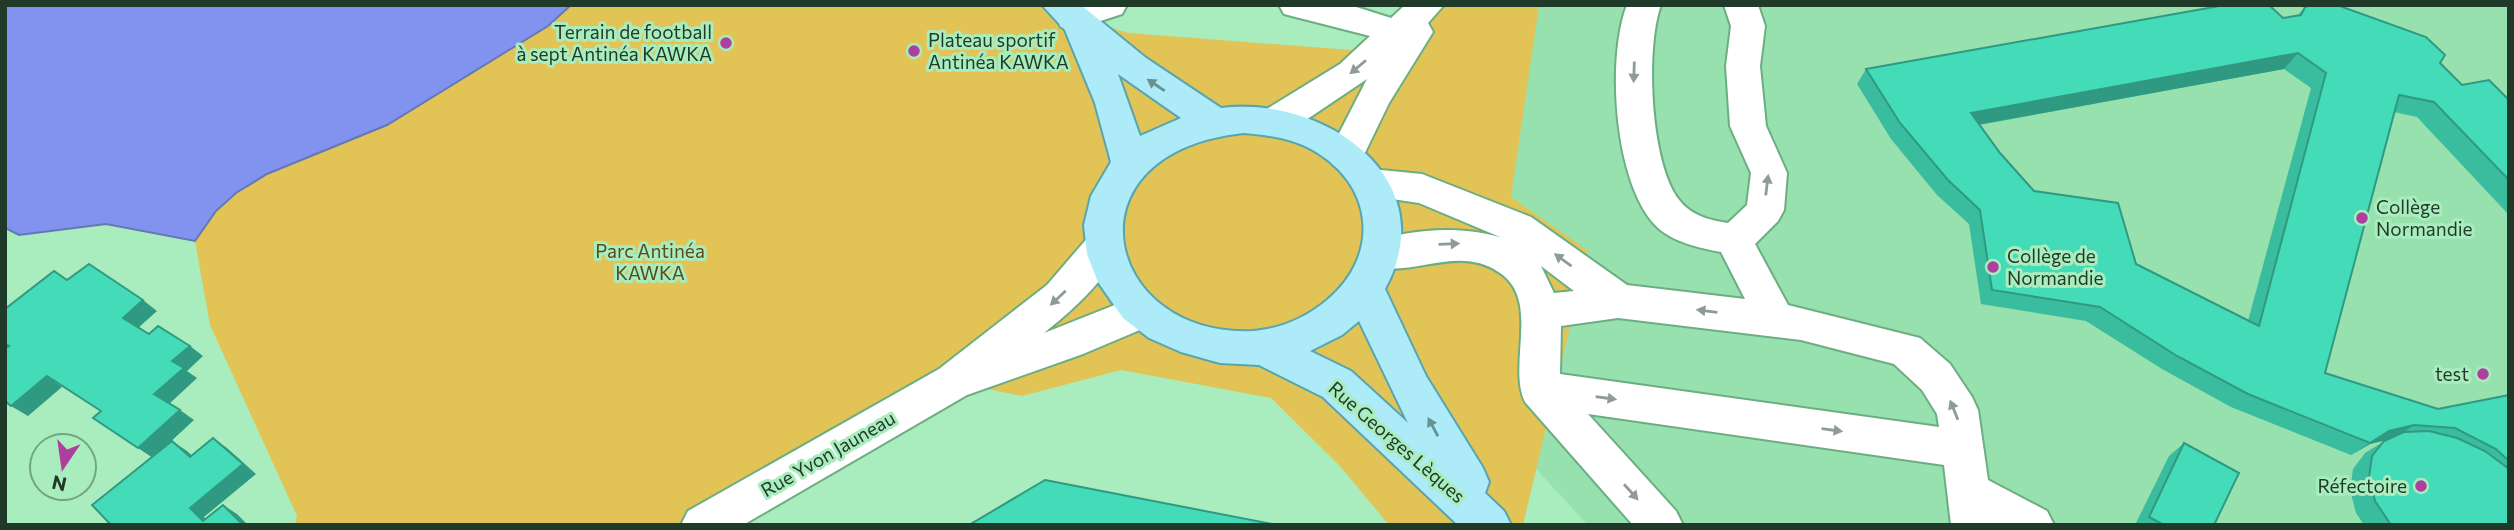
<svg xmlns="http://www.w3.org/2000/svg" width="2514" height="530" viewBox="0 0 2514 530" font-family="Commissioner,sans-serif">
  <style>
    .built { fill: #97e1ae }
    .green { fill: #e2c456 }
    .water { fill: #8193ee; stroke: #6478b3; stroke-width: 2 }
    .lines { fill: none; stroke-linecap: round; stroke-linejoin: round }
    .minor-casing { stroke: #6dad82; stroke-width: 4 }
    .major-casing { stroke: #58a5ad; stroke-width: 4 }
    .minor { fill: #fff; fill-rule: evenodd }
    .major { fill: #adebf9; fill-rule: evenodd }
    .wall { fill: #3abc9e; fill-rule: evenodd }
    .shaded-wall { fill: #309981 }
    .building { fill: #44dbb8; stroke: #309981; stroke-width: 2; fill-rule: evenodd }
    .oneway { fill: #8f9c94 }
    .oneway2 { fill: #669290 }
    .poi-dot { fill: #ad3f9d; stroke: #a9ecbd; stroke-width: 2.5 }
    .labels { text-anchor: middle; stroke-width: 6; stroke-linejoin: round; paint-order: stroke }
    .poi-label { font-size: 19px; fill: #1f3a28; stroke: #a9ecbd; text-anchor: end }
    .park-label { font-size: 19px; fill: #584b1d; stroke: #a9ecbd }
    .street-label { font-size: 19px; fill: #1f3a28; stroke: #a9ecbd }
  </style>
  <rect width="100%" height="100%" fill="#a9ecbd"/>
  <path class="built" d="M1538 5H2509V525H1588L1498 428 1464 273Z"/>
  <path class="green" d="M482 5H1085L1073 18 1129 33 1402 54 1436 5H1539L1511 197 1588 251 1523 525H1389L1340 466 1271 398 1121 370 1022 396 953 382 703 525H295L297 516 210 325 195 241 106 224 19 235 5 228V121Z"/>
  <path class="water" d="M5 5H571L548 26 387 125 267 174 236 193 216 211 195 241 106 224 19 235 5 228Z"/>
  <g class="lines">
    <g class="minor-casing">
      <path id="minor" d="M1073 5H1127L1122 14 1073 30 1061 27 1056 18 1061 9Z
        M1279 5H1350L1391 18 1405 5H1444L1428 23 1433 32 1389 103 1359 165 1346 169 1333 165 1328 155 1367 79 1288 132 1275 136 1262 132 1257 122 1262 112 1340 64 1370 36 1284 14Z
        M1627 5H1661C1645 47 1650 166 1680 201 1692 216 1710 220 1728 223L1747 205 1751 173 1730 126 1726 66 1731 26 1724 5H1758L1765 26 1760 66 1766 126 1787 173 1784 210 1778 221 1755 244 1788 305 1920 338 1950 364 1972 397 1978 410 1988 480 2047 511 2054 525H1951L1944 465 1588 414 1676 511 1683 525H1633L1525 402C1507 365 1541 301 1500 273 1457 243 1411 280 1368 265L1363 254 1368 243C1410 229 1458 225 1500 237L1419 203 1358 194 1353 184 1358 174 1371 169 1422 174 1531 217 1627 285 1745 299 1721 252C1699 248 1673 242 1657 227 1614 185 1606 58 1627 5ZM1541 266 1574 291 1554 293ZM1618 318 1801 340 1894 364 1922 390 1937 414 1939 427 1560 374 1561 326Z
        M1103 230 1116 235 1122 246C1105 281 1074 309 1044 333L1140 295 1154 300 1160 312 1154 324 1083 354 967 395 743 525H681L688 511 939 369 1047 285 1090 235Z"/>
    </g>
    <g class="major-casing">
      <path id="major" d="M1042 5H1081L1146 58 1221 108C1323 95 1446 178 1385 289L1426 376 1483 468 1489 482 1485 493 1504 511 1511 525H1458L1323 397 1259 365 1220 363 1181 352 1149 338 1123 318 1098 282 1087 254 1084 225 1091 196 1111 162 1095 103 1065 30ZM1118 74 1181 118 1140 136ZM1244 133C1267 135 1290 138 1311 149 1375 184 1381 256 1326 301 1305 318 1280 329 1253 331 1103 338 1061 152 1244 133ZM1359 321 1408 423 1351 371 1310 351 1342 335Z"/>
    </g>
    <use href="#minor" class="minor"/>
    <use href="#major" class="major"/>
  </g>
  <path class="wall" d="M2305 7 2440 63 2462 85 2509 100V215L2417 117 2394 112 2325 373 2438 409 2509 395V525H2364L2356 513 2350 490 2353 469 2365 453 2386 440 2370 444 2351 455 2231 407 2162 369 2086 321 1981 304 1969 224 1937 195 1891 139 1857 84 1866 69 2283 18 2297 16ZM2284 69 2311 88 2248 321 2136 264 2034 191 2000 153 1979 125Z
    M2184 443 2214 525H2135L2169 456Z"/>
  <path class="shaded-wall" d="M2298 53 2284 69 1960 128 1971 113Z
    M143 300 157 311 137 329 123 318Z
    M190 346 203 356 187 371 197 378 169 404 154 394 172 361Z
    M47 376 62 387 28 416 11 406Z
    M180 410 194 420 153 458 138 448Z
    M2414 425 2395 438 2370 444 2351 455 2389 431Z
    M213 438 227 448 256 474 204 517 212 525 203 521 190 508Z
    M172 441 187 451 204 467 190 457Z
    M223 505 237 514 248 525H243Z"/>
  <path class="building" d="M2225 5H2269L2283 18 2301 15 2305 7 2311 5H2337L2426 37 2445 55 2440 63 2462 85 2489 80 2509 100V180L2434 102 2399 95 2325 373 2438 409 2509 395V461L2496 449 2455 428 2414 425 2389 431 2370 443 2248 394 2177 356 2100 307 1992 290 1980 210 1948 180 1900 123 1866 69ZM2298 53 2326 73 2259 326 2136 264 2118 203 2034 191 2000 153 1971 113Z
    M89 264 143 300 123 318 149 334 158 326 190 346 172 361 184 368 154 394 180 410 138 448 93 418 101 411 47 376 11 406 5 401V349L9 346 5 344V309L54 271 67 280Z
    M2429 431 2457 438 2485 451 2509 469V525H2391L2375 501 2369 477 2372 456 2384 441 2404 432Z
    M213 438 243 464 190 508 203 521 223 505 243 525H111L92 505 172 441 190 457Z
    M2184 443 2239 473 2214 525H2164L2149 517Z
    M1045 480 1277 525H969Z"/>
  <defs><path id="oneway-solid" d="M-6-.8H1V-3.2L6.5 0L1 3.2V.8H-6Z" transform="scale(1.75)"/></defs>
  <g class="oneway">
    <use href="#oneway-solid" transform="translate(1358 67) rotate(140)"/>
    <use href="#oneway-solid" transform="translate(1634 72) rotate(92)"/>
    <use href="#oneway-solid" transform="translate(1767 185) rotate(-83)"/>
    <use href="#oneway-solid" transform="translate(1449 244) rotate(-2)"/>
    <use href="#oneway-solid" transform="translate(1563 260) rotate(-144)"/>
    <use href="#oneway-solid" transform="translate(1058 298) rotate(137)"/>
    <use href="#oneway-solid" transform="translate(1707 311) rotate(-173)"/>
    <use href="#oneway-solid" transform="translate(1606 398) rotate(8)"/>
    <use href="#oneway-solid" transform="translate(1954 410) rotate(-112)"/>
    <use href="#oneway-solid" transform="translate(1832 430) rotate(8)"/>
    <use href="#oneway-solid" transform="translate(1631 492) rotate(48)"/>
  </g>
  <g class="oneway2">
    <use href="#oneway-solid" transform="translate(1156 85) rotate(-146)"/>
    <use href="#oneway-solid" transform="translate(1433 427) rotate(-118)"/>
  </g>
  <g class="poi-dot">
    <circle cx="726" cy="43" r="7"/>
    <circle cx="914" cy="51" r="7"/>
    <circle cx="2362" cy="218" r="7"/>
    <circle cx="1993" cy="267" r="7"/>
    <circle cx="2483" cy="374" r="7"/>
    <circle cx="2421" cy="486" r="7"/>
  </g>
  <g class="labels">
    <g class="poi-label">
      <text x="712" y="39">Terrain de football<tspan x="712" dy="22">à sept Antinéa KAWKA</tspan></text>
      <text x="928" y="47" text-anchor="start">Plateau sportif<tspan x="928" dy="22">Antinéa KAWKA</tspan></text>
      <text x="2376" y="214" text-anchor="start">Collège<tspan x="2376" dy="22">Normandie</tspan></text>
      <text x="2007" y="263" text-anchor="start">Collège de<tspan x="2007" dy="22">Normandie</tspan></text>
      <text x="2469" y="381">test</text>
      <text x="2407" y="493">Réfectoire</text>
    </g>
    <g class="park-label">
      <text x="650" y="258">Parc Antinéa<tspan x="650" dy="22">KAWKA</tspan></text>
    </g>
    <g class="street-label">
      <text transform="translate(1397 442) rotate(41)" y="7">Rue Georges Lèques</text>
      <text transform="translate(828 454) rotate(-30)" y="7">Rue Yvon Jauneau</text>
    </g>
  </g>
  <rect width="2514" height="530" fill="none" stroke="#1f3a28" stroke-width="14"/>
  <g transform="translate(63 467) rotate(193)"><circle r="33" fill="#a9ecbd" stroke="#72a581" stroke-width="2"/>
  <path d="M0-5L12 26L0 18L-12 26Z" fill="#ad3f9d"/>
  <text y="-10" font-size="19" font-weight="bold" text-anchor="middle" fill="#1f3a28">N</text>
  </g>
</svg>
